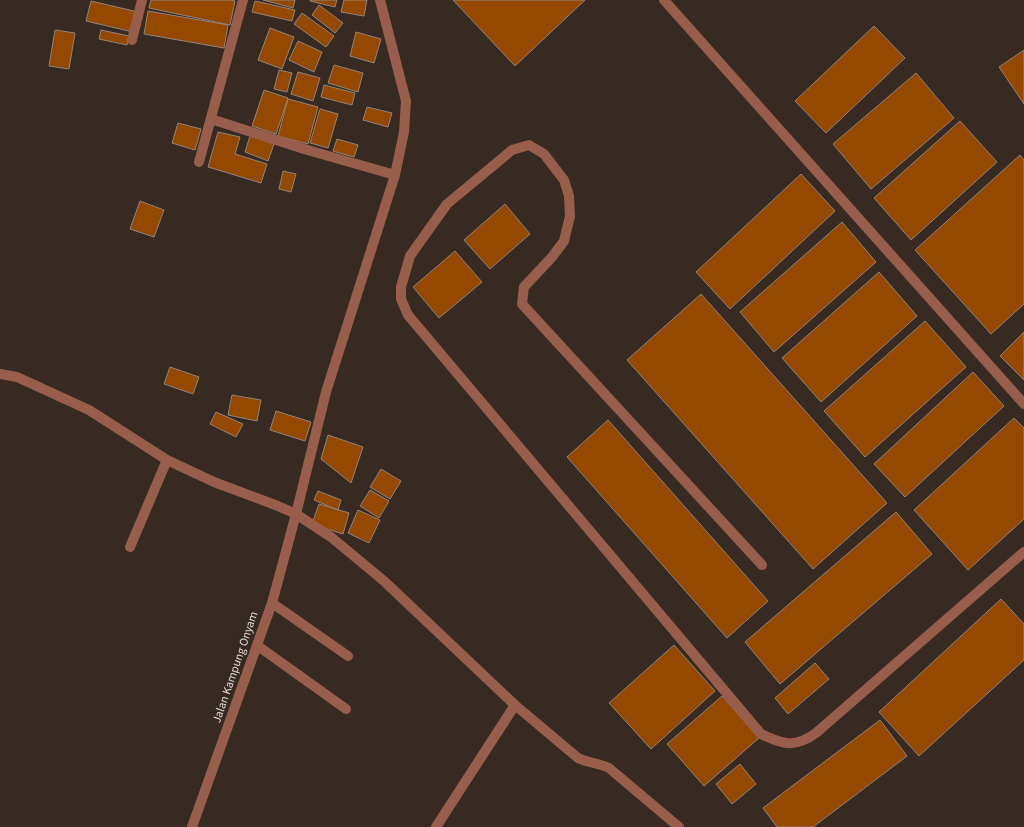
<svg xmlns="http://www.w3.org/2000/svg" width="1024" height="827" viewBox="0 0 1024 827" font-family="'Source Sans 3',sans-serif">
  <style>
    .building { fill: #944800; stroke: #93847a }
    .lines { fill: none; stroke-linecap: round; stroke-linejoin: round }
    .minor { stroke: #985e4b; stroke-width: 10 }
    .labels { text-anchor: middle; stroke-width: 4; stroke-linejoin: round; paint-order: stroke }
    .street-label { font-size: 12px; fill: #e3dad5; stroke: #362a22 }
  </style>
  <rect width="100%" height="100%" fill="#362a22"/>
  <path class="building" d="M151 0H231L235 1 230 25 149 8Z
    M263 0H295L293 8Z
    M310 0H337L335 7 310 1Z
    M344 0H367L364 16 341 12Z
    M453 0H585L515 66Z
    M91 1 138 12 133 32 86 21Z
    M255 1 295 10 292 21 252 12Z
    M319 5 343 23 335 33 312 15Z
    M148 11 228 25 224 48 144 34Z
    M302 13 334 36 326 47 294 24Z
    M874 26 905 58 826 133 795 101Z
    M270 28 294 37 282 69 258 60Z
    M55 30 75 33 69 69 49 66Z
    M101 30 129 36 127 45 99 39Z
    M356 32 381 39 374 63 350 56Z
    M298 41 322 52 314 72 289 60Z
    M1024 50V104L999 67Z
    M334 65 363 73 358 92 328 83Z
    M279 70 292 73 287 92 274 89Z
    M298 72 320 78 313 101 291 94Z
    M916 73 954 118 871 189 833 144Z
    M324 85 355 93 352 105 321 97Z
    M264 90 288 98 276 134 252 126Z
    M288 99 318 107 308 144 278 136Z
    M367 107 392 113 388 127 363 120Z
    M320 109 338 114 328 148 310 143Z
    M960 121 997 162 911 240 874 198Z
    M178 123 201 129 195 150 172 143Z
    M218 132 240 137 235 154 267 164 261 183 208 167Z
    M250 136 274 144 268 161 245 152Z
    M337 139 358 145 354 157 333 151Z
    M1020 155 1024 160V304L991 334 915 250Z
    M283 171 296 174 291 192 279 189Z
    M801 174 835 211 730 309 696 272Z
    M140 201 164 210 154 237 130 229Z
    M505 204 530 234 490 269 464 240Z
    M842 222 876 262 774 352 740 312Z
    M455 251 482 282 439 318 413 287Z
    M879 272 917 316 821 402 782 358Z
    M701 294 887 503 813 569 627 360Z
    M925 321 966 367 865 457 824 411Z
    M1024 332V380L1000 356Z
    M170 367 199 377 193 394 164 384Z
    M973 372 1004 406 905 497 874 464Z
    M232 395 261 400 257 421 228 415Z
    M276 411 311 422 305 441 270 430Z
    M216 412 243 424 236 437 210 424Z
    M1014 418 1024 428V519L968 570 914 510Z
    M608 420 768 601 727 638 567 457Z
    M328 435 363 447 351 483 321 459Z
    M381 469 401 481 390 499 370 487Z
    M370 490 389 501 379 518 360 506Z
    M318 491 341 500 338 510 314 500Z
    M319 504 349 513 343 534 312 524Z
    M358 510 380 520 369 543 348 533Z
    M896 512 932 554 780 684 745 642Z
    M1001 599 1024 624V660L919 756 879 712Z
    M674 645 715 691 651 749 609 703Z
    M815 663 829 679 788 714 775 698Z
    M722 696 759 738 704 786 667 744Z
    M880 720 907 756 813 827H777L763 808Z
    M740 764 756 784 732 804 716 784Z"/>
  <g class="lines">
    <path class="minor" d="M664 0 1024 404
      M132 40 142 0
      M211 119 304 149 395 175
      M199 162 243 0
      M0 374 17 377 89 410 167 460 214 482 278 506 296 514 331 537 384 581 515 705 578 758C588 763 599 763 609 768L679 827
      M130 547 167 460
      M762 565 522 304 524 287 552 257 564 241 570 216 569 196 564 180 544 154 529 145 512 150 447 204 410 256 401 287V299L408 315 761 734C784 745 795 748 816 733L1024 552
      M272 603 348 656
      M258 646 346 709
      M192 827 272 603 296 514 326 392 395 175 404 132 406 101 380 0
      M436 827 515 705"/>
  </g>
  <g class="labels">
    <g class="street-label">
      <text transform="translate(235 667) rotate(-71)" y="4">Jalan Kampung Onyam</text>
    </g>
  </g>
</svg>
